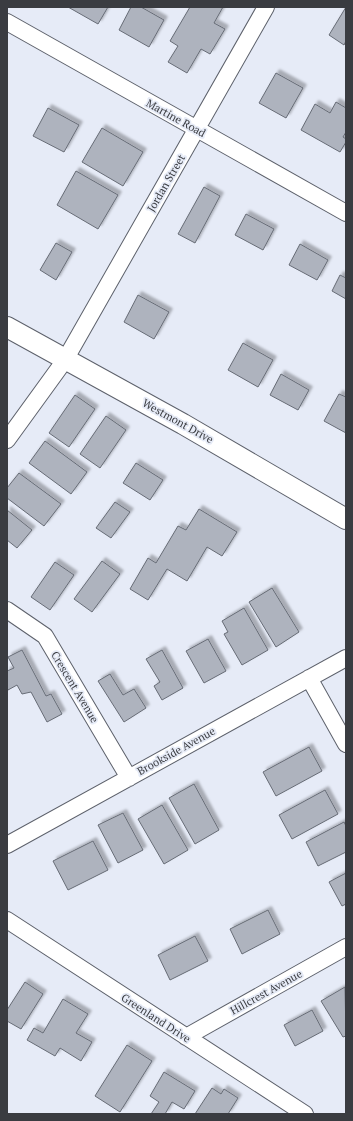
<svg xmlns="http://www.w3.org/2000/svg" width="353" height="1121" viewBox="0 0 353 1121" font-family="'PT Serif',serif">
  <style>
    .building { fill: #aeb3be; stroke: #676c76; filter: url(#shadow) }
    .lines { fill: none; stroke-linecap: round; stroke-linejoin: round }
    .minor-casing { stroke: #5d616b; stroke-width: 18 }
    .tertiary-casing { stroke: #5d616b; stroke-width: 22 }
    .minor { stroke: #fff; stroke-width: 16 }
    .tertiary { stroke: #fff; stroke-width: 20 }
    .labels { text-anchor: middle; stroke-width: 3.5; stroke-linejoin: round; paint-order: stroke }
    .street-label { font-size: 11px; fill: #3a3c41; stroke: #e6ebf7 }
  </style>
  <defs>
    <filter id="shadow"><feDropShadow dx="3.5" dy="-3.5" stdDeviation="1" flood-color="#0004"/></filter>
  </defs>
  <rect width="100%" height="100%" fill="#e6ebf7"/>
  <path class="building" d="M68 7H108L98 24Z
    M131 7H141L164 20 149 47 119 30Z
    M190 7H223L214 23 225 29 210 54 201 49 187 73 168 62 178 46 170 41Z
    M346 7V41L344 45 329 35Z
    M276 73 303 88 286 118 259 103Z
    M336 102 346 108V132L343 137 346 139V142L340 152 301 130 315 104 330 113Z
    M48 108 79 125 64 152 33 136Z
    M102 128 143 152 123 186 82 162Z
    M76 171 118 195 98 229 57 205Z
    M204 187 220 196 195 243 178 234Z
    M246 214 274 229 263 250 235 235Z
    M56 243 72 252 56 280 40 270Z
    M300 244 328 260 317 280 289 265Z
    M340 275 346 278V299L332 291Z
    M138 295 169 312 154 339 124 322Z
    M243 343 273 360 258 387 228 370Z
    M281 374 309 390 298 410 270 395Z
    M339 394 346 397V433L324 421Z
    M75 395 95 409 69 447 49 433Z
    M106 416 126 430 100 468 80 454Z
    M45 441 87 472 71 494 29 463Z
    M136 463 163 480 150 500 123 483Z
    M19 473 61 504 44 526 7 498V488Z
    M115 502 130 512 111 538 96 528Z
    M199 509 237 532 222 556 207 547 187 581 167 569 148 600 130 589 148 558 156 563 178 526 186 530Z
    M7 510 32 530 17 548 7 540Z
    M102 561 120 574 92 612 74 599Z
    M55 562 74 575 50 610 31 597Z
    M272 588 299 632 276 647 249 602Z
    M244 608 268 650 242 665 224 634 228 632 222 621Z
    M208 639 226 671 204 683 186 651Z
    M22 650 46 696 51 694 62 714 47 722 31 692 22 694 17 685 8 690 7 687V671L14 668 8 657Z
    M162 650 183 688 162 700 154 686 160 682 146 659Z
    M110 674 123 695 134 689 146 708 124 722 98 681Z
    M309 747 322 771 276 796 263 772Z
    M194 784 219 830 195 844 169 798Z
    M325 790 338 814 292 839 279 815Z
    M162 805 188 850 164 864 138 819Z
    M123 813 143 850 118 863 98 825Z
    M344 822 346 826V852L318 866 306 842Z
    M93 841 108 870 68 890 53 861Z
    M346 873V904L342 906 329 882Z
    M268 910 280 934 242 954 230 929Z
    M195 936 208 961 170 980 158 955Z
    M25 982 43 994 21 1029 7 1021V1010Z
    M345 987 346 1036 343 1037 321 1001Z
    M63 999 88 1014 76 1033 92 1042 81 1061 60 1048 55 1056 27 1040 34 1028 43 1033Z
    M312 1010 323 1031 295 1046 284 1025Z
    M127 1045 152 1061 120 1112 95 1096Z
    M164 1072 195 1091 184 1109 172 1102 165 1114H151L159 1102 150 1096Z
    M212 1088 221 1094 224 1089 238 1098 228 1114H195Z"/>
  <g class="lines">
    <g class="minor-casing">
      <path id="minor" d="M7 22 346 213
        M7 440 65 360 266 7
        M7 610 45 636 129 778
        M309 678 346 744
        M7 845 346 658
        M7 920 305 1114
        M186 1037 346 947"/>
    </g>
    <g class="tertiary-casing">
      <path id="tertiary" d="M7 327 183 424 346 519"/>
    </g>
    <use href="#minor" class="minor"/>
    <use href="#tertiary" class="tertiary"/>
  </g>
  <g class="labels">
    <g class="street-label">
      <text transform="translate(176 118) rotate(29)" y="4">Martine Road</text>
      <text transform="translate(166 183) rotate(-60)" y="4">Jordan Street</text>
      <text transform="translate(178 421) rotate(29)" y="4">Westmont Drive</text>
      <text transform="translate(75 687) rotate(59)" y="4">Crescent Avenue</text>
      <text transform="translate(176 751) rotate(-29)" y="4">Brookside Avenue</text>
      <text transform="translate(266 992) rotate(-29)" y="4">Hillcrest Avenue</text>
      <text transform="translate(156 1018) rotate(33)" y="4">Greenland Drive</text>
    </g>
  </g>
  <rect width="353" height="1121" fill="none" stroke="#3a3c41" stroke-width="16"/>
</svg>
